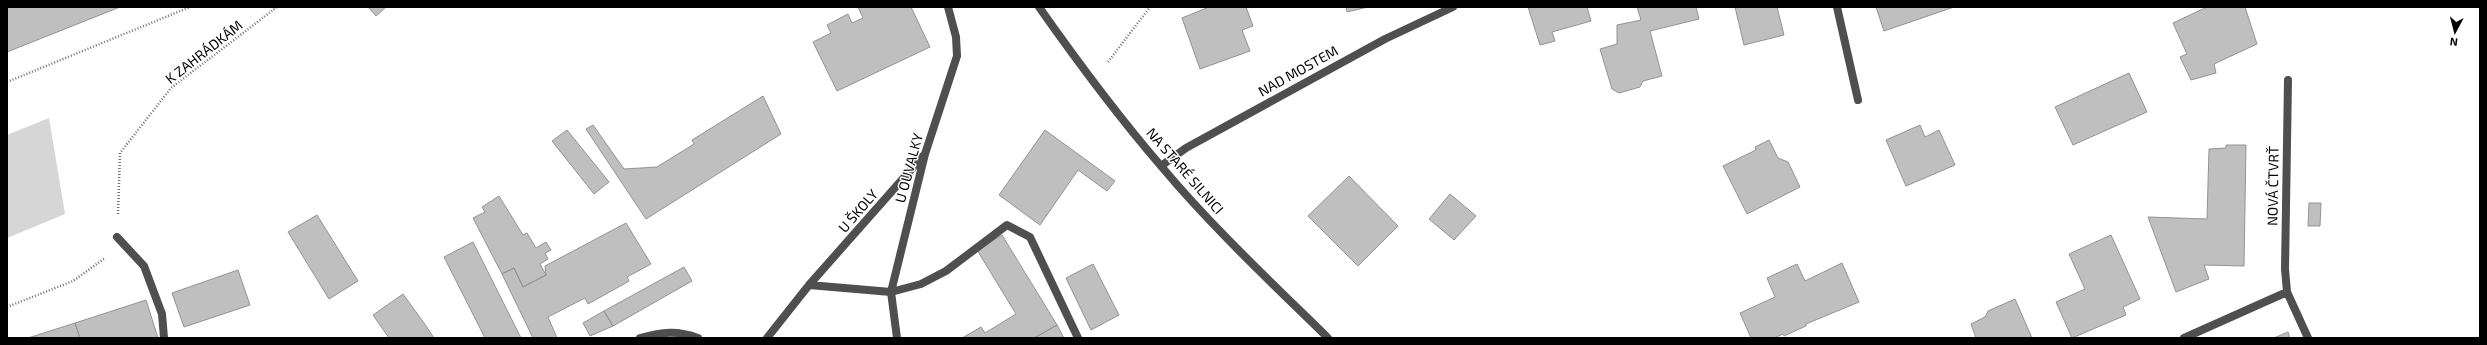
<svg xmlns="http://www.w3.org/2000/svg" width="2487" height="345" viewBox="0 0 2487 345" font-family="'Exo 2',sans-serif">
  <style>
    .green { fill: #d6d6d6 }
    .building { fill: #bfbfbf; stroke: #939393 }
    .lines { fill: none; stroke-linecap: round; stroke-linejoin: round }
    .path { stroke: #717171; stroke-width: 2.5; stroke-dasharray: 1 2; stroke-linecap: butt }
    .lane { stroke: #4f4f4f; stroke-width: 8 }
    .street { stroke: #4f4f4f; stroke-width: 8 }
    .labels { text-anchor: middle; stroke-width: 3; stroke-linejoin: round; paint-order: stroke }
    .street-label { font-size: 14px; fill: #000; stroke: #fff }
  </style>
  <rect width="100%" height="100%" fill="#fff"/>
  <path class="green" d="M49 118 65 214 7 238V135Z"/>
  <path class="building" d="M7 7H120L7 52Z
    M368 7H386L376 16Z
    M858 7H911L930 47 837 91 813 42 831 33 827 25 848 14 852 23 863 18Z
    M1209 7H1246L1253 26 1242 30 1250 51 1200 69 1182 18Z
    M1346 7H1368L1347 12Z
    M1528 7H1587L1591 21 1552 32 1555 41 1540 45Z
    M1637 7H1696L1699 19 1650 31 1662 76 1643 81 1640 87 1619 93 1612 89 1600 49 1617 44V25L1641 20Z
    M1735 7H1777L1784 35 1744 45Z
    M1876 7H1954L1884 31Z
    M2207 7H2245L2257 44 2214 64 2216 73 2191 80 2180 57 2187 54 2173 23Z
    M2129 73 2147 112 2073 145 2055 107Z
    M763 96 781 134 646 219 586 129 593 125 624 169 657 167 694 144 692 140Z
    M1920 125 1925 137 1939 130 1955 165 1906 186 1886 140Z
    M567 130 609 182 594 194 552 141Z
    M1045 130 1115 181 1107 191 1078 170 1040 225 999 195Z
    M1769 140 1778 158 1788 162 1800 187 1747 214 1723 166 1756 150 1755 147Z
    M2226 145H2246L2244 266 2204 265 2209 279 2176 292 2148 217 2207 219 2209 149 2226 148Z
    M1349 176 1398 226 1358 266 1308 216Z
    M1450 194 1476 216 1454 240 1429 219Z
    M499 196 523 235 527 233 536 248 546 242 551 250 545 253 548 259 540 264 546 275 523 287 514 268 502 274 473 218 485 212 482 207Z
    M2309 203H2321L2320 226H2308Z
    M317 215 358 281 329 299 288 232Z
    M626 223 651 264 627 277 629 281 624 284 588 304 585 298 548 317 557 338H533L502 274 514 268 523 287 546 275 545 266Z
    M1002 235 1057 325 1034 338H962L981 327 985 333 1016 314 977 250Z
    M2111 235 2140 299 2123 307 2126 315 2072 338 2056 302 2085 289 2069 254Z
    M473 242 521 338H485L444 257Z
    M1842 263 1859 302 1806 324V326L1784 336 1783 334 1774 338H1751L1740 313 1775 297 1767 278 1797 264 1805 281Z
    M1093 264 1119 315 1091 330 1066 278Z
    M684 267 692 281 613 326 604 311Z
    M238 270 250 305 184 327 172 293Z
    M403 294 424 323 434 338H389L373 315Z
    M2015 299 2032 338H1976L1971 324 1985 317 1988 311Z
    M146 300 158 338H80L75 323Z
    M604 311 613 326 590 336 583 323Z
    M75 323 80 338H28Z
    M1057 325 1064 338H1034Z
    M2288 332 2290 338H2274Z"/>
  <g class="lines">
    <path class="path" d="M1108 62 1150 7
      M7 82 190 7
      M118 214 120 153 171 88 277 7
      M7 307 73 281 105 258"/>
    <path class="lane" d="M891 292 921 284 946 271 1007 225 1030 237 1078 338"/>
    <path class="street" d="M1039 7C1077 61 1117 115 1161 166 1212 227 1271 282 1328 338
      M1837 7 1858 100
      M2288 80 2285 269 2287 292 2308 338
      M1161 166 1186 148 1385 39 1453 7
      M117 237 144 266 162 314 164 338
      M809 285 891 292
      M640 338C662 332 677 330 698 338
      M767 338 809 285 923 156
      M897 338 891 292 925 154 957 56 956 37 948 7
      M2184 338 2287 292"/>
  </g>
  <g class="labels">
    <g class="street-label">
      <text transform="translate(204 52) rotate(-38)" y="5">K ZAHRÁDKÁM</text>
      <text transform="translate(1298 71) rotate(-29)" y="5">NAD MOSTEM</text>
      <text transform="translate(909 168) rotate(-75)" y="5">U OUVALKY</text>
      <text transform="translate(1185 171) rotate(49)" y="5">NA STARÉ SILNICI</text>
      <text transform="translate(2273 186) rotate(-89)" y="5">NOVÁ ČTVRŤ</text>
      <text transform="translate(858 211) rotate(-49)" y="5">U ŠKOLY</text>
    </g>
  </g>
  <rect width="2487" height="345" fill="none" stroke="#000000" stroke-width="16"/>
  <g transform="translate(2455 32) rotate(187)" stroke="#ffffff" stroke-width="3" paint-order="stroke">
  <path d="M0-3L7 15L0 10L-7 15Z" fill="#000000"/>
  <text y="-6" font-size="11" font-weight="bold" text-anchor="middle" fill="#000000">N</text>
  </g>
</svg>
